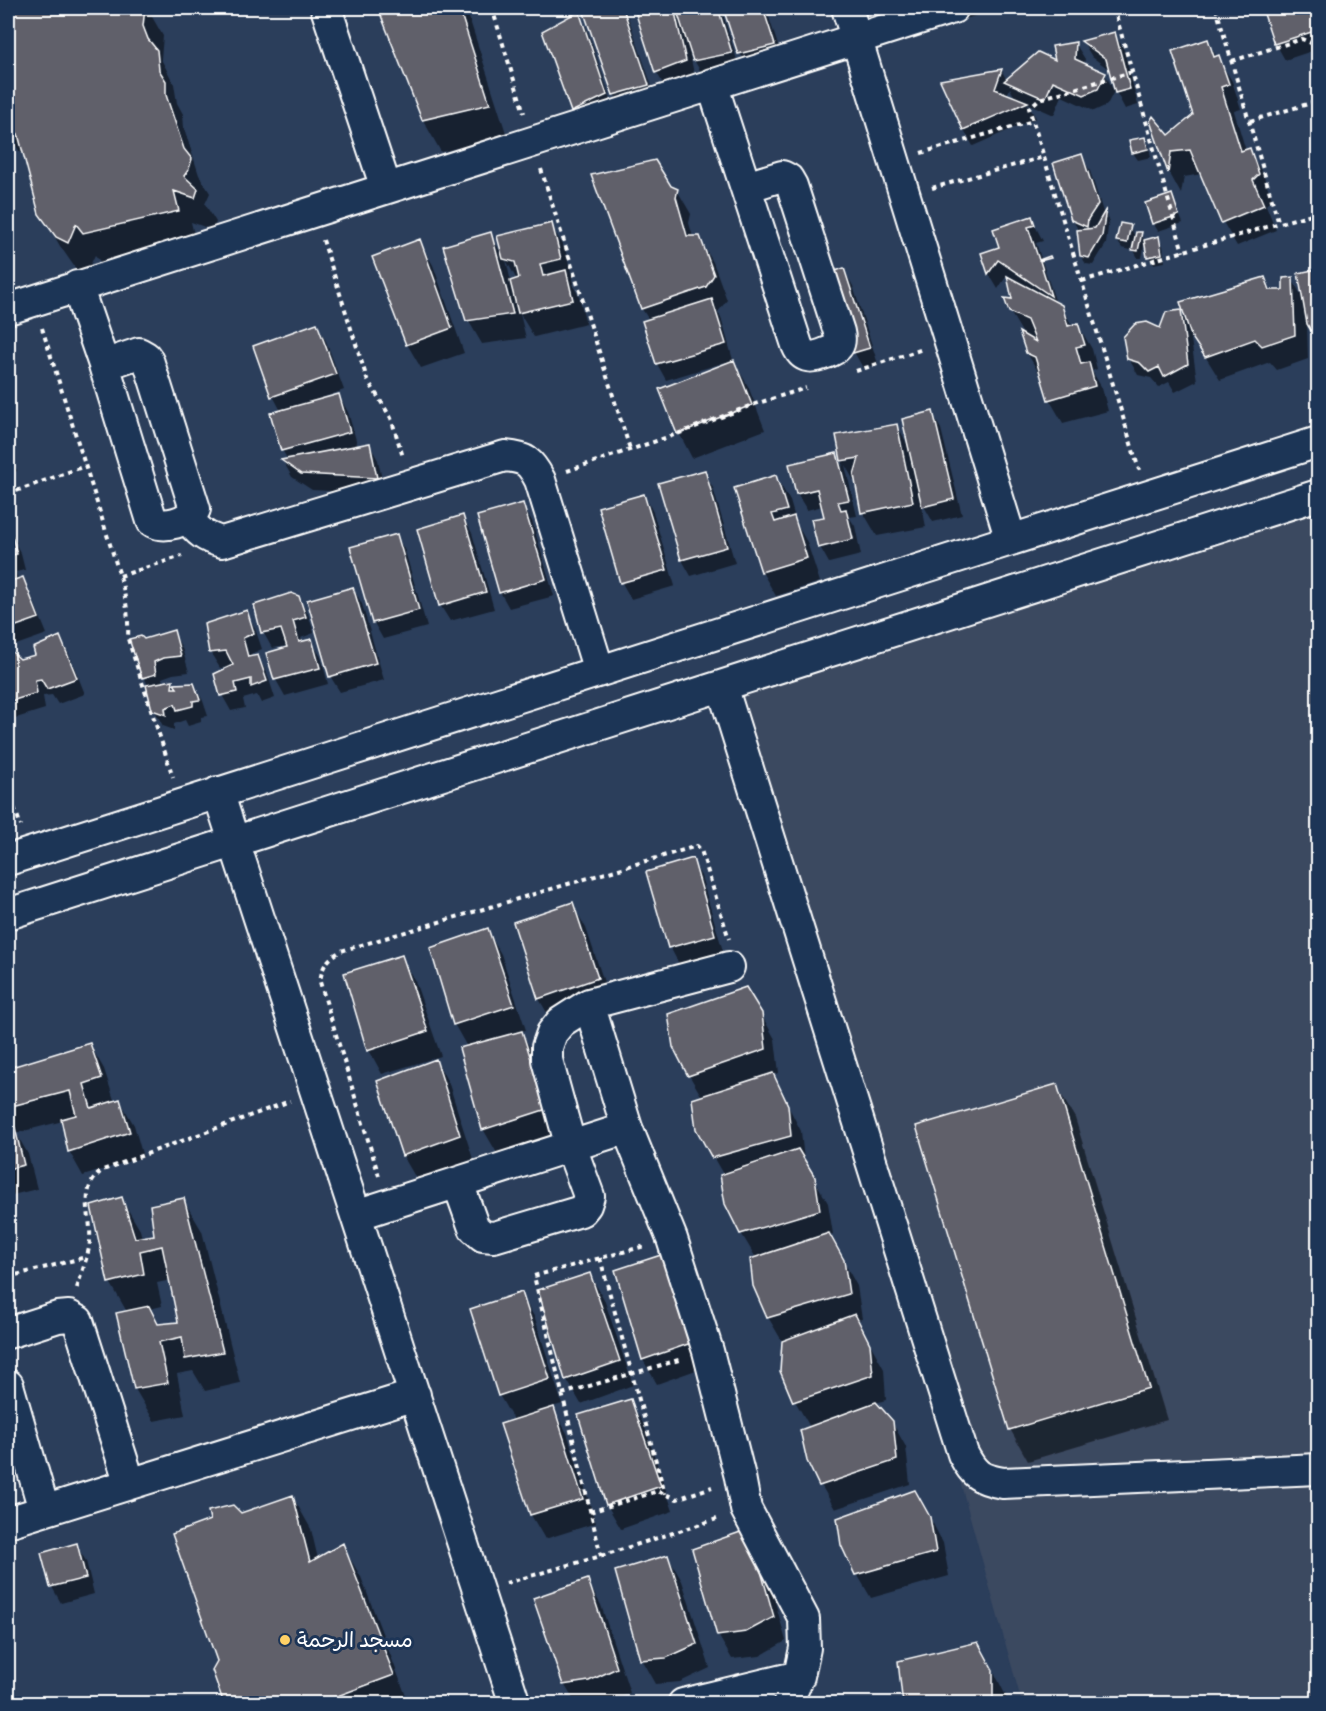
<svg xmlns="http://www.w3.org/2000/svg" width="1326" height="1711" viewBox="0 0 1326 1711" font-family="'Patrick Hand','Playpen Sans Arabic',sans-serif">
  <style>
    .built { fill: #3b4860 }
    .shadow { fill: #0007; fill-rule: evenodd }
    .building { fill: #61606b; stroke: #fff; stroke-width: 1.5 }
    .lines { fill: none; stroke-linecap: round; stroke-linejoin: round }
    .minor-casing { stroke: #fff; stroke-width: 34 }
    .path { stroke: #fff; stroke-width: 4; stroke-dasharray: 4.5 4.5; stroke-linecap: butt }
    .minor { stroke: #1d3557; stroke-width: 30 }
    .poi-dot { fill: #ffd166; stroke: #1d3557; stroke-width: 2 }
    .labels { text-anchor: middle; stroke-width: 6; stroke-linejoin: round; paint-order: stroke }
    .poi-label { font-size: 21px; fill: #fff; stroke: #1d3557; text-anchor: start }
  </style>
  <rect width="100%" height="100%" fill="#2b3e5b"/>
  <filter id="ink" filterUnits="userSpaceOnUse"><feTurbulence type="fractalNoise" baseFrequency=".0167" numOctaves="2"/><feDisplacementMap in="SourceGraphic" scale="12" xChannelSelector="R" yChannelSelector="G"/><feConvolveMatrix kernelMatrix="1 2 1 2 8 2 1 2 1" color-interpolation-filters="sRGB"/></filter>
  <g filter="url(#ink)">
    <path class="built" d="M1318 478V1703H1022L732 665Z"/>
    <path class="shadow" d="M8 8H147L163 36 161 59 174 84 177 103 183 114 184 128 199 175 210 193 205 204 216 222 213 230 191 222 196 243 102 264 95 255 86 274 76 269 60 246 41 213 26 156 19 151 8 131Z
      M380 8H466L507 136 441 152 423 120Z
      M591 8H625L657 101 623 110 614 94 585 11Z
      M636 8H721L740 70 703 76 694 60 691 50H689L695 78 666 89 657 73Z
      M725 8H766L783 61 749 69 740 53Z
      M916 8H1001L929 30Z
      M1264 8H1318V49L1285 60 1276 44Z
      M578 13 587 29 615 112 582 127 573 111Z
      M1115 34 1124 50 1138 105 1125 109 1115 90 1110 70 1092 57 1083 42Z
      M1207 41 1232 81 1241 109 1234 111 1246 151 1249 150 1263 174 1272 199 1266 205 1276 230 1237 246 1223 222 1202 174 1184 177 1181 194 1169 172 1152 121 1169 137 1195 116Z
      M1075 43 1085 59 1084 64 1105 74 1114 91 1107 105 1094 111 1062 96 1054 115 1027 103 1036 118 973 146 964 130 943 81 1002 71 1007 81 1057 63ZM1010 88 1013 94 1016 98 1007 95Z
      M1145 138 1149 146 1151 157 1138 160 1133 153 1131 142Z
      M1081 155 1090 171 1104 215 1106 213 1109 219 1106 244 1093 265 1086 264 1081 256 1079 231 1072 219Z
      M670 188 677 190 691 214 689 223 693 237 699 238 713 262 727 300 718 312 721 317 733 360 748 386 765 430 692 458 679 433 661 389 726 364V362L666 380 657 364 649 320 642 309Z
      M1172 196 1183 223 1158 231 1153 223Z
      M1031 218 1043 241 1036 243 1056 303 1061 306 1073 327 1078 325 1092 349 1097 369 1092 371 1102 388 1108 411 1063 423 1049 399 1042 378 1027 353 1025 337 1010 312 1014 300 1008 274 998 289 989 274 983 254 1001 248Z
      M551 225 565 249 574 283 572 284 579 296 586 324 534 337 520 314 526 338 482 344 468 320 490 234 503 256ZM506 260 517 280 511 282Z
      M1130 227 1136 238 1141 234 1145 241 1142 258H1138L1132 247 1131 250 1122 248 1117 241Z
      M1158 238 1163 246 1165 262 1153 264 1149 256Z
      M419 241 433 265 464 353 421 368 407 344Z
      M844 270 853 286 878 364 863 368 854 352Z
      M1318 271V341L1307 320 1308 359 1277 370 1270 362 1220 380 1190 332 1197 381 1175 392 1169 382 1159 387 1151 378 1138 375 1129 359 1180 311 1187 323 1265 279 1272 291H1285L1292 279 1304 300 1300 274Z
      M317 325 326 341 344 390 322 398 323 400 339 396 348 412 358 447 369 444 378 460 385 494 312 490 292 477 283 461 288 460 282 450 281 411 273 396Z
      M932 413 941 429 962 515 933 522 921 501 926 527 877 536 863 512 856 484 845 465 857 516 849 517 855 526 861 555 829 563 820 547 825 518 823 506 807 510 797 494 791 465 836 455 843 467 838 436 897 425 909 447Z
      M8 446 17 471 8 475Z
      M704 472 713 488 735 563 691 576 682 560Z
      M776 477 790 501 797 525 807 542 820 582 776 596 762 572 736 489Z
      M644 495 653 512 675 586 631 599 622 583 599 508Z
      M522 505 532 521 554 596 509 608 500 592Z
      M463 517 472 533 494 609 450 621 440 605Z
      M8 524 17 543H15L21 554 25 570 16 572 18 580 22 579 31 595 47 634 16 645 8 630Z
      M396 535 405 551 427 627 383 639 374 623 352 548Z
      M353 588 362 604 384 680 340 692 330 676Z
      M298 597 308 614 314 633 301 638 303 643 311 641 321 657 328 684 285 696 276 680 288 649V646L272 648 263 632Z
      M246 612 255 628 262 649 251 654 252 658 258 657 267 673 275 698 261 703 257 695 243 699 245 708 231 711 222 695 231 667 220 668 210 652Z
      M173 632 182 648 189 672 173 674 162 678 163 683 172 682 174 685H194L203 701 208 716 201 717V722L188 726 185 720 174 724V730L163 726 154 709 148 685 144 677 143 641Z
      M60 638 69 654 85 694 58 704 52 695 43 696 45 709 13 719 8 710V655L12 653 19 661 37 656Z
      M692 860 701 876 723 951 679 964 670 947Z
      M572 904 586 928 611 1003 553 1023 539 999 515 923Z
      M487 930 501 954 526 1030 521 1031 535 1057 560 1134 497 1153 483 1129 467 1047 454 1024Z
      M401 957 415 981 441 1056 382 1074 369 1050Z
      M761 1014 775 1039 779 1073 772 1075 801 1131 804 1160H803L828 1203 833 1234 829 1235 857 1286 862 1319 857 1320 884 1369 886 1400 875 1403 892 1422 906 1447 910 1484 835 1509 821 1485 810 1427 795 1401 782 1341 768 1317 756 1258 741 1233 724 1176 697 1129 702 1097 689 1075Z
      M90 1045 104 1069 115 1103 120 1101 134 1125 143 1157 83 1176 69 1151 63 1121 16 1133 28 1154 37 1189 8 1196V1070Z
      M436 1060 449 1084 473 1159 417 1180 403 1156 378 1082Z
      M1056 1086 1075 1118 1167 1420 1028 1461 1010 1429Z
      M121 1198 140 1230 142 1238 155 1236 183 1199 202 1231 240 1383 205 1391 193 1371 177 1374 185 1415 154 1421 135 1389 118 1314 127 1312 110 1282ZM171 1280 180 1324 159 1326 150 1309 162 1306 157 1283Z
      M667 1255 710 1365 657 1384 643 1360 617 1271Z
      M590 1275 604 1299 633 1385 581 1404 567 1380 540 1291Z
      M521 1294 535 1318 562 1404 552 1407 567 1433 596 1523 545 1539 531 1515 502 1425 514 1421 499 1395Z
      M630 1401 644 1425 673 1511 621 1529 607 1505 580 1416Z
      M293 1497 311 1529 318 1559 342 1545 361 1577 409 1704H225L218 1661 241 1514Z
      M929 1516 943 1543 949 1576 871 1598 857 1574Z
      M76 1545 86 1561 94 1594 61 1603 52 1587 43 1554Z
      M762 1555 786 1641 760 1656 732 1659 718 1635Z
      M668 1557 682 1581 710 1668 680 1682 655 1684 641 1659Z
      M587 1581 601 1605 630 1693 606 1704H576L564 1684Z
      M992 1668 1006 1696V1704H906Z"/>
    <path class="building" d="M8 8H145L143 26 148 39 157 50 159 70 166 81V95L184 149 192 159 189 169 184 176 198 189 195 198 174 191 179 211 83 233 76 224 68 243 56 237 39 214 18 134 8 126Z
      M378 8H459L490 104 422 120Z
      M588 8H623L649 85 613 95 583 10Z
      M634 8H674L686 61 655 73Z
      M676 8H718L732 53 693 61Z
      M723 8H763L775 45 738 54Z
      M1262 8H1318V30L1274 44Z
      M579 11 607 95 571 112 542 31Z
      M1115 32 1130 89 1115 93 1106 59 1081 41Z
      M1208 39 1214 57 1219 55 1229 84 1221 87 1241 151 1250 148 1259 174 1253 180 1264 205 1221 223 1190 150 1171 152 1168 173 1150 121 1153 116 1169 135 1193 115 1172 51Z
      M1076 42 1075 59 1106 73 1098 89 1084 95 1053 81 1045 99 1004 81 1038 52 1055 60 1052 46Z
      M1002 69 995 89 1028 102 963 130 940 80Z
      M1145 137 1148 149 1132 153 1129 140Z
      M1082 154 1098 204 1088 219 1087 227 1071 220 1053 163Z
      M655 160 671 186 678 189 676 197 687 236H700L714 275 706 287 641 309 591 175Z
      M1172 194 1179 215 1152 224 1145 203Z
      M1106 209 1102 236 1089 258 1080 256 1077 230 1095 228Z
      M1032 216 1035 225 1028 227 1039 260 1050 256 1051 258 1040 261 1051 296 998 260 988 274 981 253 999 247 993 229Z
      M552 223 561 259 540 264 543 276 566 270 573 300 518 313 510 281 519 278 515 262 503 259 497 236Z
      M1120 223 1131 225 1127 243 1116 241Z
      M491 232 513 314 466 321 443 246Z
      M1136 232H1142L1138 251 1132 250Z
      M1159 236 1162 254 1147 257 1144 240Z
      M420 239 452 328 406 345 372 257Z
      M844 268 870 348 853 353 827 274Z
      M1318 269V339H1316L1307 324 1298 273Z
      M1007 276 1062 305 1068 326 1078 323 1085 345 1076 347 1081 364 1089 362 1095 386 1048 400 1035 357 1026 353 1019 332 1036 342 1027 320 1009 312 1004 298 1012 299Z
      M1265 277 1270 290H1283V278L1293 277 1295 335 1262 346 1255 339 1205 357 1191 336 1180 302Z
      M712 299 726 344 656 364 642 321Z
      M1181 310 1188 364 1164 377 1159 367 1149 372 1140 363 1127 359 1123 337 1135 324 1147 322 1160 328 1166 312Z
      M317 323 336 374 271 397 253 346Z
      M734 360 752 405 677 434 659 389Z
      M339 394 350 432 281 451 270 413Z
      M933 411 954 499 922 507 902 419Z
      M897 424 913 502 861 513 854 475 859 458 841 461 836 435Z
      M370 443 377 478 301 474 281 460Z
      M837 453 849 500 838 502 841 510 846 509 853 539 818 548 811 519 824 517 817 489 796 494 789 464Z
      M705 470 727 547 681 560 658 483Z
      M776 475 787 510 772 514 775 522 794 516 807 558 761 572 734 488Z
      M644 494 667 570 620 583 598 507Z
      M523 503 546 579 499 593 477 516Z
      M463 515 486 592 439 606 417 529Z
      M397 534 419 610 372 623 350 547Z
      M12 536 17 554 8 556 12 572 8 573V539Z
      M23 577 39 618 8 629V582Z
      M353 587 376 663 329 677 307 600Z
      M291 593 299 596 306 617 293 621 299 642 312 639 320 668 274 680 266 653 287 647 281 629 261 633 254 605Z
      M247 610 254 633 243 638 248 657 258 655 267 681 251 687V679L235 683 237 692 220 696 214 674 233 665 226 651 209 653 204 624Z
      M174 630 181 656 163 658 154 662 156 674 142 678 129 639 141 636 144 639Z
      M60 636 77 678 47 689 41 679 35 680 37 693 8 702V653L12 652 20 659 35 655 33 648Z
      M173 680 172 688H177L174 684 194 683 200 700 193 701V706L177 710 175 704 165 708 166 715 152 710 146 685Z
      M693 858 715 935 668 948 646 872Z
      M573 902 598 978 538 999 513 922Z
      M488 928 514 1005 453 1025 430 948Z
      M402 955 428 1031 367 1051 344 973Z
      M746 987 762 1013 766 1049 688 1076 673 1047 668 1014Z
      M522 1031 547 1109 482 1130 459 1048Z
      M90 1043 102 1078 84 1084 91 1108 120 1099 130 1132 68 1152 61 1119 76 1115 70 1091 8 1107V1068Z
      M436 1059 460 1135 402 1156 377 1081Z
      M773 1073 788 1105 791 1136 712 1158 696 1129 692 1099Z
      M1057 1084 1149 1388 1009 1430 916 1126Z
      M15 1128 24 1165 8 1169V1130Z
      M798 1149 815 1177 820 1210 740 1234 725 1204 720 1175Z
      M122 1197 135 1238 154 1235 150 1205 184 1198 223 1352 185 1359 182 1337 159 1342 168 1383 134 1389 116 1313 149 1306 158 1324 178 1322 162 1246 140 1251 144 1274 108 1283 91 1206Z
      M829 1233 844 1260 849 1294 767 1318 753 1286 750 1259Z
      M667 1253 697 1341 642 1360 615 1270Z
      M590 1273 620 1361 565 1380 538 1290Z
      M522 1292 550 1379 498 1396 470 1309Z
      M855 1314 870 1344 873 1375 793 1402 780 1371 782 1341Z
      M631 1399 661 1486 606 1505 578 1415Z
      M876 1402 893 1421 897 1460 819 1486 807 1461 800 1430Z
      M554 1407 583 1499 530 1515 500 1424Z
      M915 1490 930 1517 936 1552 855 1575 841 1545 837 1518Z
      M293 1495 310 1562 343 1543 394 1675 316 1704H224L212 1670 217 1661 172 1534 210 1520 208 1511 233 1505 241 1513Z
      M749 1529 774 1617 746 1632 717 1636 692 1549Z
      M77 1543 86 1578 50 1587 41 1553Z
      M668 1555 697 1644 666 1658 640 1660 615 1571Z
      M588 1579 617 1668 589 1681 563 1685 533 1598Z
      M978 1642 993 1670V1704H904L902 1697 898 1661Z"/>
    <g class="lines">
      <g class="minor-casing">
        <path id="minor" d="M326 8 386 188
          M847 8 1011 540
          M712 84 797 345C803 360 813 358 826 353 838 349 842 345 839 332L792 186 788 179 782 176 746 187
          M77 286 104 365 152 521C162 529 190 522 195 509L149 363 146 357 139 353 104 365
          M8 309 953 8
          M188 518C198 532 206 538 222 542L505 456C526 458 530 461 540 480L599 671
          M722 686 963 1454C974 1475 980 1479 1003 1483L1318 1469
          M218 792 515 1704
          M8 860 1318 442
          M8 914 1318 495
          M589 1004 627 1128 672 1239 708 1351 740 1477 746 1509 804 1619 805 1648 799 1676 790 1696 789 1704
          M458 1183 474 1228 483 1236 494 1237 581 1211 586 1205 589 1196 571 1147 547 1060V1047L552 1033 561 1022 589 1004 729 967
          M356 1215 627 1128
          M8 1333 58 1317 69 1316 78 1321 130 1484
          M8 1385 44 1510
          M8 1522 415 1395
          M683 1704 799 1676"/>
      </g>
      <path class="path" d="M492 8 524 113
        M1114 8 1183 252
        M1216 8 1279 224
        M1232 61 1302 39 1318 46
        M1132 72 1039 99 1029 108 1139 470
        M1250 121 1318 101
        M921 153 1033 121
        M541 169 630 449
        M932 188 1044 157
        M323 240 367 379 391 418 403 457
        M1082 281 1318 212
        M42 328 120 576C126 598 129 616 128 639L173 777
        M856 371 923 349
        M567 471 677 434 752 405 806 388
        M8 494 85 466
        M120 576 182 556
        M8 791 21 826
        M379 1176 320 982C322 966 327 959 341 951L697 846 701 850 729 939
        M600 1258 665 1494
        M8 1277 86 1257
        M77 1288C81 1275 86 1261 89 1248 95 1219 75 1190 103 1170L290 1101
        M562 1394 682 1359
        M590 1512 658 1491 677 1499 712 1487
        M601 1556 534 1276 645 1246
        M506 1583 601 1556 720 1518"/>
      <use href="#minor" class="minor"/>
    </g>
  </g>
  <circle class="poi-dot" cx="285" cy="1640" r="6"/>
  <g class="labels">
    <g class="poi-label">
      <text x="297" y="1647">مسجد الرحمة</text>
    </g>
  </g>
  <rect width="1326" height="1711" fill="none" stroke="#1d3557" stroke-width="30"/>
  <rect x="15" y="15" width="1296" height="1681" fill="none" stroke="#fff" stroke-width="2" filter="url(#ink)"/>
</svg>
